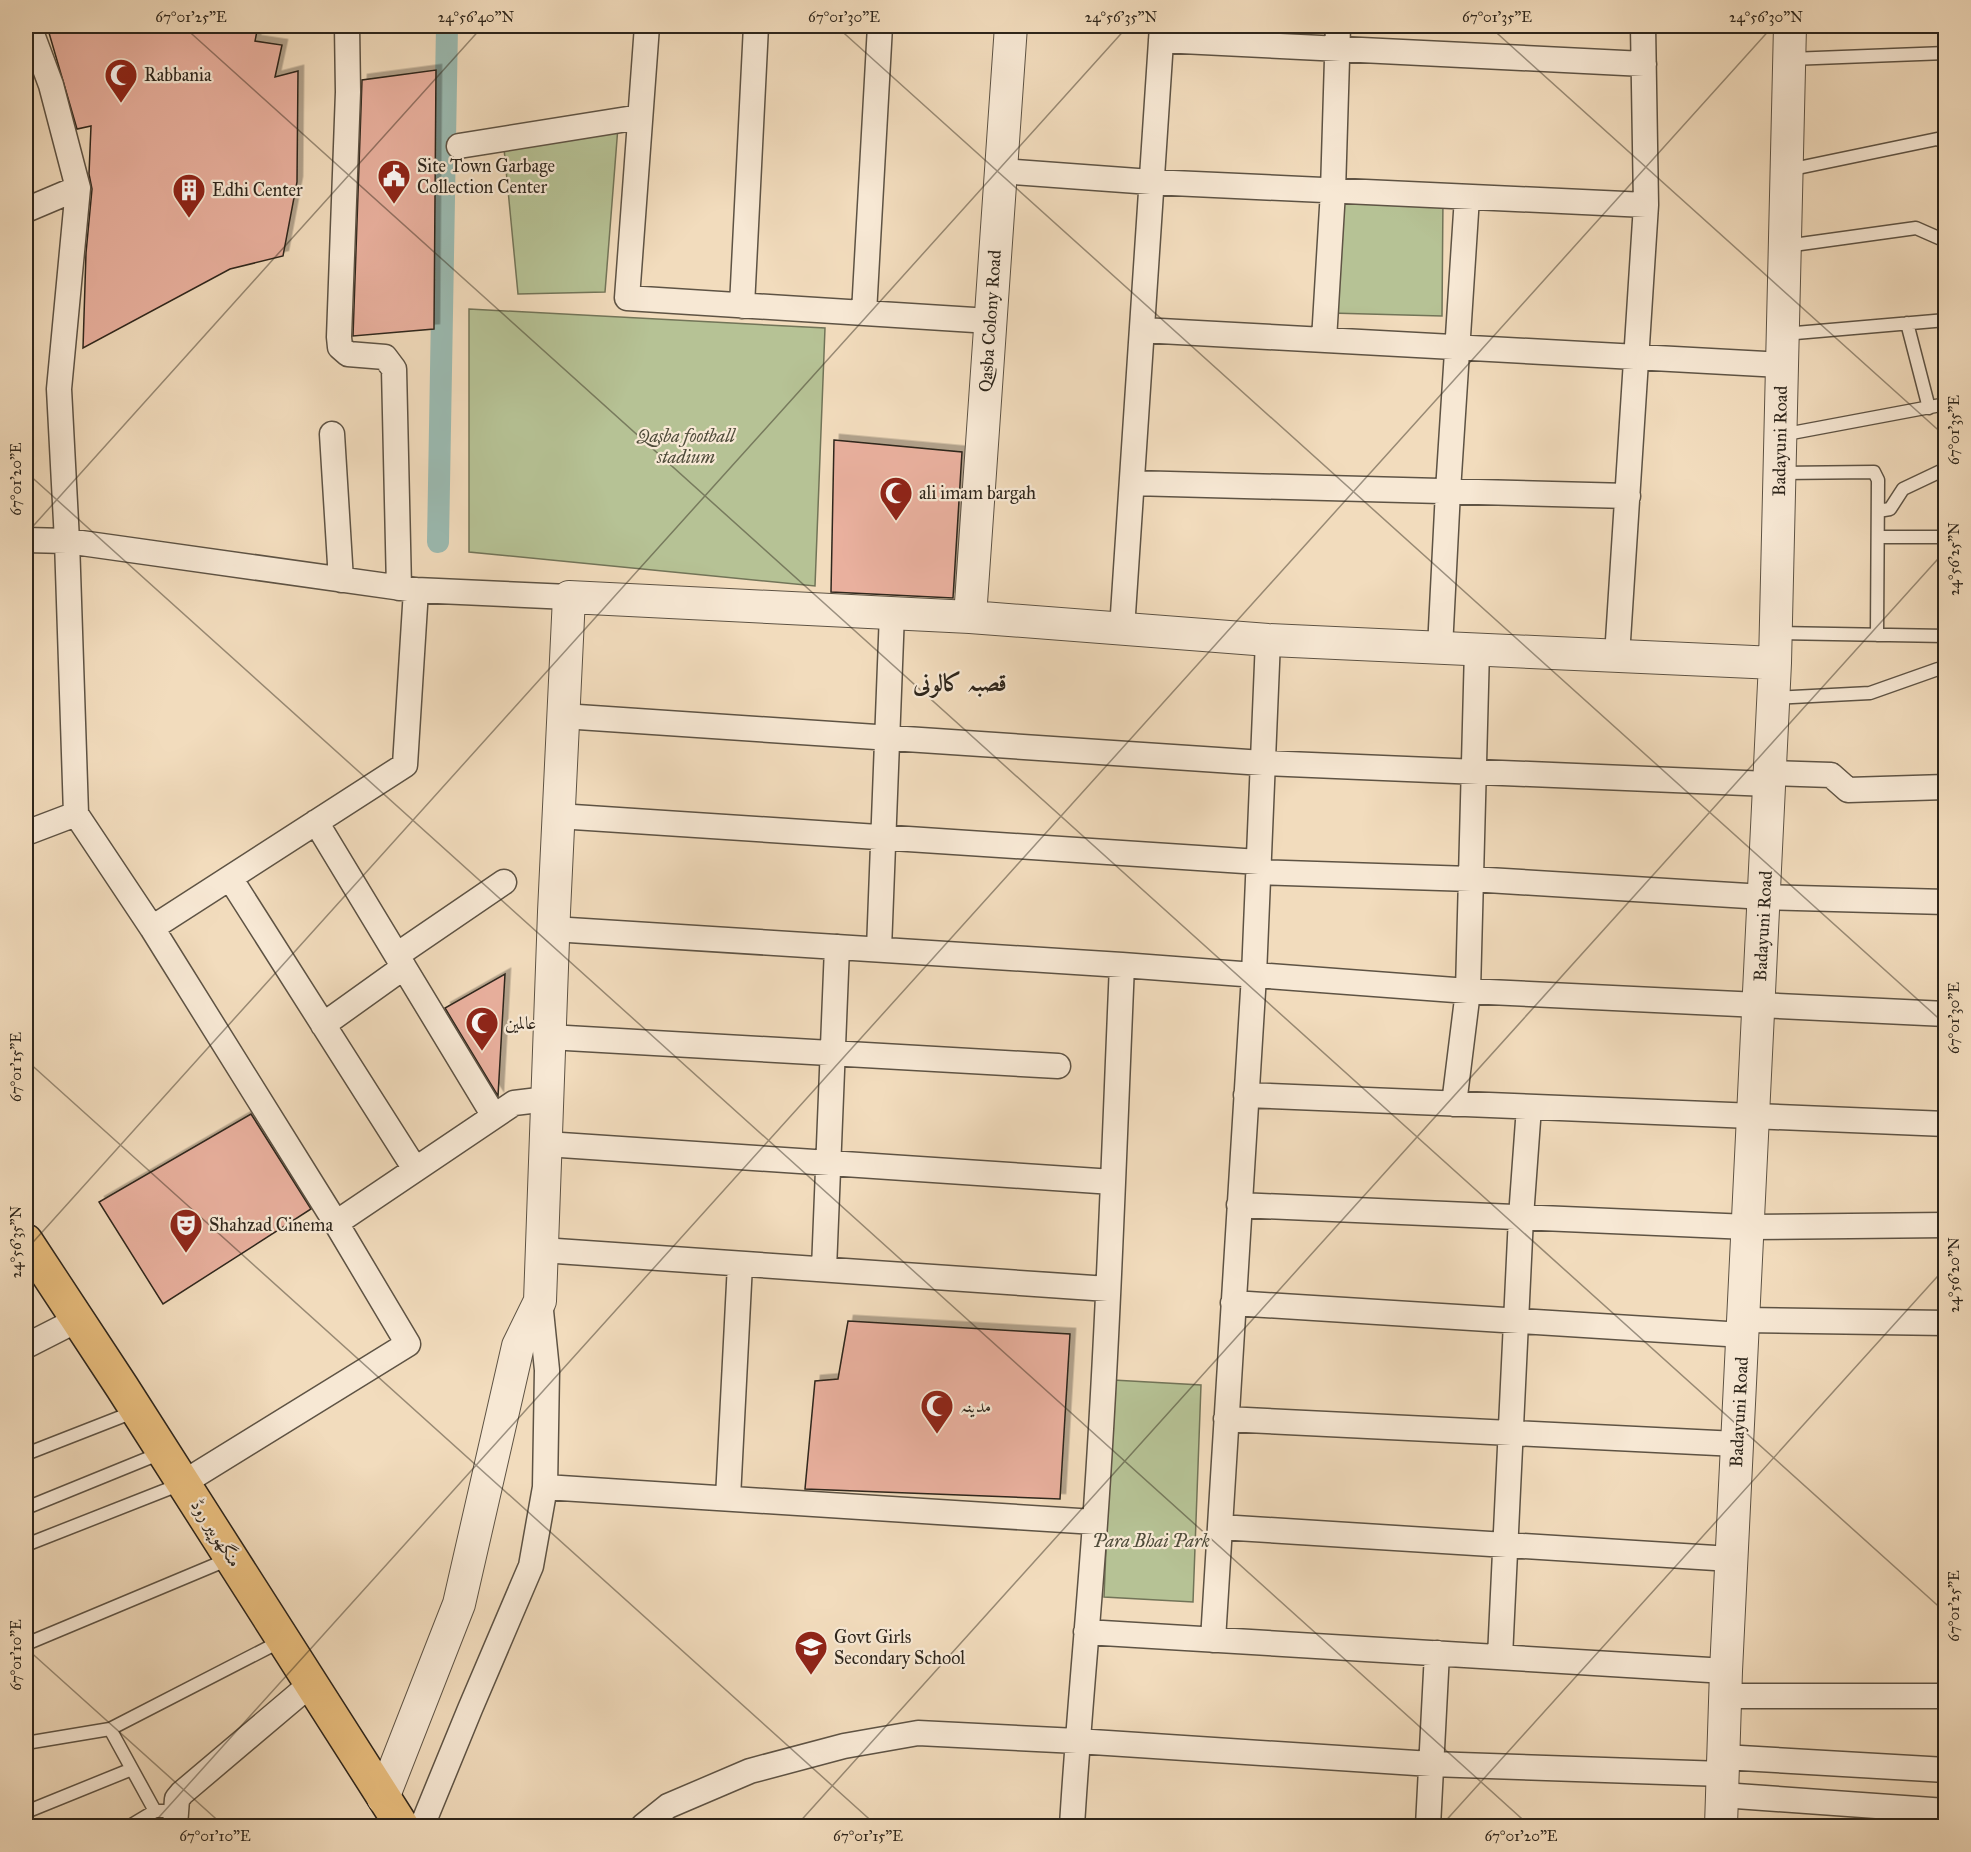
<svg xmlns="http://www.w3.org/2000/svg" width="1971" height="1852" viewBox="0 0 1971 1852" font-family="'IM FELL Great Primer',Amiri,serif">
  <style>
    .green { fill: #b6c295; stroke: #727458; stroke-width: 1.5 }
    .lines { fill: none; stroke-linecap: round; stroke-linejoin: round }
    .canal { stroke: #9bbbb2; stroke-width: 22 }
    .building { fill: #e9b09e; stroke: #2d251b; stroke-width: 1.5; filter: url(#shadow) }
    .service-casing { stroke: #5e5344; stroke-width: 15 }
    .minor-casing { stroke: #5e5344; stroke-width: 27 }
    .tertiary-casing { stroke: #5e5344; stroke-width: 34 }
    .primary-casing { stroke: #2d251b; stroke-width: 36 }
    .service { stroke: #f7e8d4; stroke-width: 12 }
    .minor { stroke: #f7e8d4; stroke-width: 24 }
    .tertiary { stroke: #f7e8d4; stroke-width: 32 }
    .primary { stroke: #e9be7e; stroke-width: 33 }
    .ticks { fill: none; stroke: #2d251b; stroke-width: 1.5; stroke-opacity: 0.45 }
    .labels { text-anchor: middle; stroke-width: 4.5; stroke-linejoin: round; paint-order: stroke }
    .poi-label { font-size: 18px; fill: #2d251b; stroke: #f7e8d4; text-anchor: start }
    .street-label { font-size: 18px; fill: #2d251b; stroke: #f7e8d4 }
    .park-label { font-size: 18px; font-style: italic; fill: #4f4c3a; stroke: #f7e8d4 }
    .district-label { font-size: 24px; font-weight: bold; fill: #2d251b; stroke: #f7e8d4 }
    .neatline { fill: none; stroke: #2d251b; stroke-width: 2 }
    .ticks-label { font-size: 15px; text-anchor: middle; fill: #2d251b }
  </style>
  <defs>
    <filter id="shadow"><feDropShadow dx="5.5" dy="-5.5" stdDeviation="0" flood-color="#0004"/></filter>
  </defs>
  <rect width="100%" height="100%" fill="#f2dcbd"/>
  <filter id="stains"><feTurbulence type="fractalNoise" baseFrequency=".00333" numOctaves="4"/><feColorMatrix values="0 0 0 0 .2 0 0 0 0 .09 0 0 0 0 .02 0 0 0 .5 -.17"/></filter>
  <radialGradient id="worn" r=".72"><stop offset=".6" stop-color="#630" stop-opacity="0"/><stop offset="1" stop-color="#630" stop-opacity=".3"/></radialGradient>
  <path class="green" d="M619 114 605 292 518 294 503 138Z
    M1340 196 1443 197 1442 316 1330 313Z
    M469 309 825 328 815 586 469 552Z
    M1113 1380 1201 1385 1193 1602 1104 1597Z"/>
  <g class="lines">
    <path class="canal" d="M438 542 447 26"/>
  </g>
  <path class="building" d="M47 26H258L255 41 282 45 275 77 298 71 297 182 283 256 230 269 83 348 86 253 92 189 89 174 91 126 77 129Z
    M436 70 434 329 353 336 362 80Z
    M834 440 962 452 953 598 831 592Z
    M505 974 498 1096 445 1008Z
    M251 1114 311 1209 163 1304 99 1202Z
    M848 1321 1070 1334 1060 1499 805 1489 815 1381 838 1379Z"/>
  <g class="lines">
    <g class="service-casing">
      <path id="service" d="M1790 59 1946 53
        M1788 170 1937 139 1946 143
        M1786 246 1916 228 1941 239 1946 238
        M1907 323 1929 408
        M1784 334 1946 320
        M1781 435 1946 404
        M1780 473 1874 472 1878 480 1877 635
        M1878 511 1890 509 1903 489 1941 471H1946
        M1878 537H1946
        M1777 633 1946 636
        M1774 698 1870 693 1938 669H1946
        M26 1454 136 1411
        M26 1508 161 1453
        M26 1545 181 1484
        M26 1644 229 1559
        M110 1729 155 1811
        M26 1743 110 1729 281 1641
        M26 1812 132 1769
        M130 1826 155 1811H164"/>
    </g>
    <g class="minor-casing">
      <path id="minor" d="M29 26 51 85 78 188 59 389 67 541 76 814 152 928 336 1223 408 1344 183 1483
        M347 26 348 92 339 337 340 347 348 354 385 357 394 369 399 588
        M647 26 627 298 990 321
        M1161 40 1644 64
        M459 146 640 117
        M1001 171 1151 182 1646 205
        M26 210 78 188
        M742 306 756 26
        M864 313 880 26
        M1142 330 1782 365
        M1324 340 1333 191 1338 26
        M332 434 341 580
        M1132 483 1628 496
        M26 540 67 541 416 590 569 597
        M1122 629 1162 26
        M1440 648 1448 491 1467 197
        M1617 656 1646 205 1643 26
        M563 716 1263 763 1769 784
        M1770 773 1831 775 1848 790 1946 787
        M558 816 1259 862
        M316 822 494 1116
        M26 833 76 814
        M1258 872 1471 879 1764 897 1946 902
        M230 878 415 1169
        M152 928 405 765 416 590
        M553 929 1122 965 1468 991 1946 1014
        M879 949 892 613
        M397 955 504 882
        M323 1025 404 967
        M549 1037 1058 1066
        M1246 1095 1946 1124
        M1454 1104 1468 991 1477 649
        M546 1144 1113 1182
        M1239 1205 1748 1227 1946 1225
        M336 1223 514 1103 547 1099
        M542 1250 1108 1289
        M824 1269 837 947
        M1233 1303 1743 1335
        M1744 1320 1946 1323
        M26 1346 77 1320
        M1226 1419 1737 1444
        M545 1487 1095 1522
        M728 1498 740 1264
        M1220 1527 1731 1559
        M1086 1632 1726 1671
        M1213 1640 1254 975 1268 640
        M1500 1657 1521 1217 1529 1107
        M1725 1696H1946
        M1723 1757 1946 1770
        M1722 1795 1946 1811
        M175 1826 177 1799 182 1793 312 1683
        M422 1826 470 1709 531 1566 545 1487 547 1370 540 1301
        M643 1826 668 1806 750 1771 844 1746 918 1733 1077 1741 1431 1764 1723 1774
        M1072 1826C1078 1725 1088 1624 1095 1523 1108 1337 1114 1151 1122 965
        M1428 1826 1437 1653"/>
    </g>
    <g class="tertiary-casing">
      <path id="tertiary" d="M970 617 1011 26
        M383 1798 459 1604 518 1346 540 1301 554 912 569 597 970 617 1268 640 1775 663
        M1721 1826 1726 1671 1775 663 1790 26"/>
    </g>
    <g class="primary-casing">
      <path id="primary" d="M26 1241 122 1387 402 1826"/>
    </g>
    <use href="#service" class="service"/>
    <use href="#minor" class="minor"/>
    <use href="#tertiary" class="tertiary"/>
    <use href="#primary" class="primary"/>
  </g>
  <path class="ticks" d="M183 26 1946 1613M836 26 1946 1025M1489 26 1946 437M26 472 1530 1826M26 534 483 26M26 1060 877 1826M26 1250 1128 26M26 1648 224 1826M151 1826 1773 26M796 1826 1946 550M1441 1826 1946 1267"/>
  <defs>
    <g id="mosque-pin" transform="scale(1.725)"><path d="M0 17L-7.5 6A9.5 9.5 0 1 1 7.5 6Z" fill="#8f2418" stroke="#f7e8d4"/><path d="M3.5-4.9A6 6 0 1 0 3.5 4.9A5 5 0 1 1 3.5-4.9Z" fill="#fff"/></g>
    <g id="civic-pin" transform="scale(1.725)"><path d="M0 17L-7.5 6A9.5 9.5 0 1 1 7.5 6Z" fill="#8f2418" stroke="#f7e8d4"/><path d="M-.6-6.5H3V-4.5H.6V-3L4-1V1h2V6H-6V1h2V-1L-.6-3ZM-1.2 2.5V6h2.4V2.5Z" fill="#fff"/></g>
    <g id="building-pin" transform="scale(1.725)"><path d="M0 17L-7.5 6A9.5 9.5 0 1 1 7.5 6Z" fill="#8f2418" stroke="#f7e8d4"/><path d="M-4-6H4V6H1V3H-1V6H-4ZM-2.5-4.3h1.7v1.8h-1.7ZM.8-4.3h1.7v1.8H.8ZM-2.5-1h1.7V.8h-1.7ZM.8-1h1.7V.8H.8Z" fill="#fff"/></g>
    <g id="theatre-pin" transform="scale(1.725)"><path d="M0 17L-7.5 6A9.5 9.5 0 1 1 7.5 6Z" fill="#8f2418" stroke="#f7e8d4"/><path d="M-5-5.5Q0-4 5-5.5V0Q5 5 0 6Q-5 5-5 0ZM-3.3-2.5H-1v1.5H-3.3ZM1-2.5H3.3v1.5H1ZM-2.8 1Q0 5.5 2.8 1Z" fill="#fff"/></g>
    <g id="school-pin" transform="scale(1.725)"><path d="M0 17L-7.5 6A9.5 9.5 0 1 1 7.5 6Z" fill="#8f2418" stroke="#f7e8d4"/><path d="M0-5L7-2L0 1L-7-2ZM-4 1L0 2.5L4 1V4Q0 6-4 4Z" fill="#fff"/></g>
  </defs>
  <g fill-rule="evenodd">
    <use href="#mosque-pin" x="121" y="75"/>
    <use href="#civic-pin" x="394" y="176"/>
    <use href="#building-pin" x="189" y="190"/>
    <use href="#mosque-pin" x="896" y="493"/>
    <use href="#mosque-pin" x="482" y="1023"/>
    <use href="#theatre-pin" x="186" y="1225"/>
    <use href="#mosque-pin" x="937" y="1406"/>
    <use href="#school-pin" x="811" y="1647"/>
  </g>
  <g class="labels">
    <g class="poi-label">
      <text x="144" y="81">Rabbania</text>
      <text x="417" y="172">Site Town Garbage<tspan x="417" dy="21">Collection Center</tspan></text>
      <text x="212" y="196">Edhi Center</text>
      <text x="919" y="499">ali imam bargah</text>
      <text x="505" y="1029">عالمین</text>
      <text x="209" y="1231">Shahzad Cinema</text>
      <text x="960" y="1412">مدینہ</text>
      <text x="834" y="1643">Govt Girls<tspan x="834" dy="21">Secondary School</tspan></text>
    </g>
    <g class="street-label">
      <text transform="translate(990 321) rotate(-86)" y="6">Qasba Colony Road</text>
      <text transform="translate(1780 441) rotate(-89)" y="6">Badayuni Road</text>
      <text transform="translate(1763 926) rotate(-87)" y="6">Badayuni Road</text>
      <text transform="translate(1739 1412) rotate(-87)" y="6">Badayuni Road</text>
      <text transform="translate(216 1533) rotate(57)" y="6">منگھوپیر روڈ</text>
    </g>
    <g class="park-label">
      <text x="686" y="442">Qasba football<tspan x="686" dy="21">stadium</tspan></text>
      <text x="1151" y="1547">Para Bhai Park</text>
    </g>
    <g class="district-label">
      <text x="960" y="691">قصبہ کالونی</text>
    </g>
  </g>
  <rect width="1971" height="1852" fill="none" stroke="#f2dcbd" stroke-width="66"/>
  <rect x="33" y="33" width="1905" height="1786" class="neatline"/>
  <g class="ticks-label">
    <text x="191" y="22">67°01'25"E</text>
    <text x="476" y="22">24°56'40"N</text>
    <text x="844" y="22">67°01'30"E</text>
    <text x="1121" y="22">24°56'35"N</text>
    <text x="1497" y="22">67°01'35"E</text>
    <text x="1766" y="22">24°56'30"N</text>
    <text transform="translate(1954 430) rotate(-90)" y="5">67°01'35"E</text>
    <text transform="translate(16 479) rotate(-90)" y="5">67°01'20"E</text>
    <text transform="translate(1954 559) rotate(-90)" y="5">24°56'25"N</text>
    <text transform="translate(1954 1018) rotate(-90)" y="5">67°01'30"E</text>
    <text transform="translate(16 1067) rotate(-90)" y="5">67°01'15"E</text>
    <text transform="translate(16 1242) rotate(-90)" y="5">24°56'35"N</text>
    <text transform="translate(1954 1275) rotate(-90)" y="5">24°56'20"N</text>
    <text transform="translate(1954 1606) rotate(-90)" y="5">67°01'25"E</text>
    <text transform="translate(16 1655) rotate(-90)" y="5">67°01'10"E</text>
    <text x="215" y="1841">67°01'10"E</text>
    <text x="868" y="1841">67°01'15"E</text>
    <text x="1521" y="1841">67°01'20"E</text>
  </g>
  <rect width="100%" height="100%" filter="url(#stains)"/>
  <rect width="100%" height="100%" fill="url(#worn)"/>
</svg>
